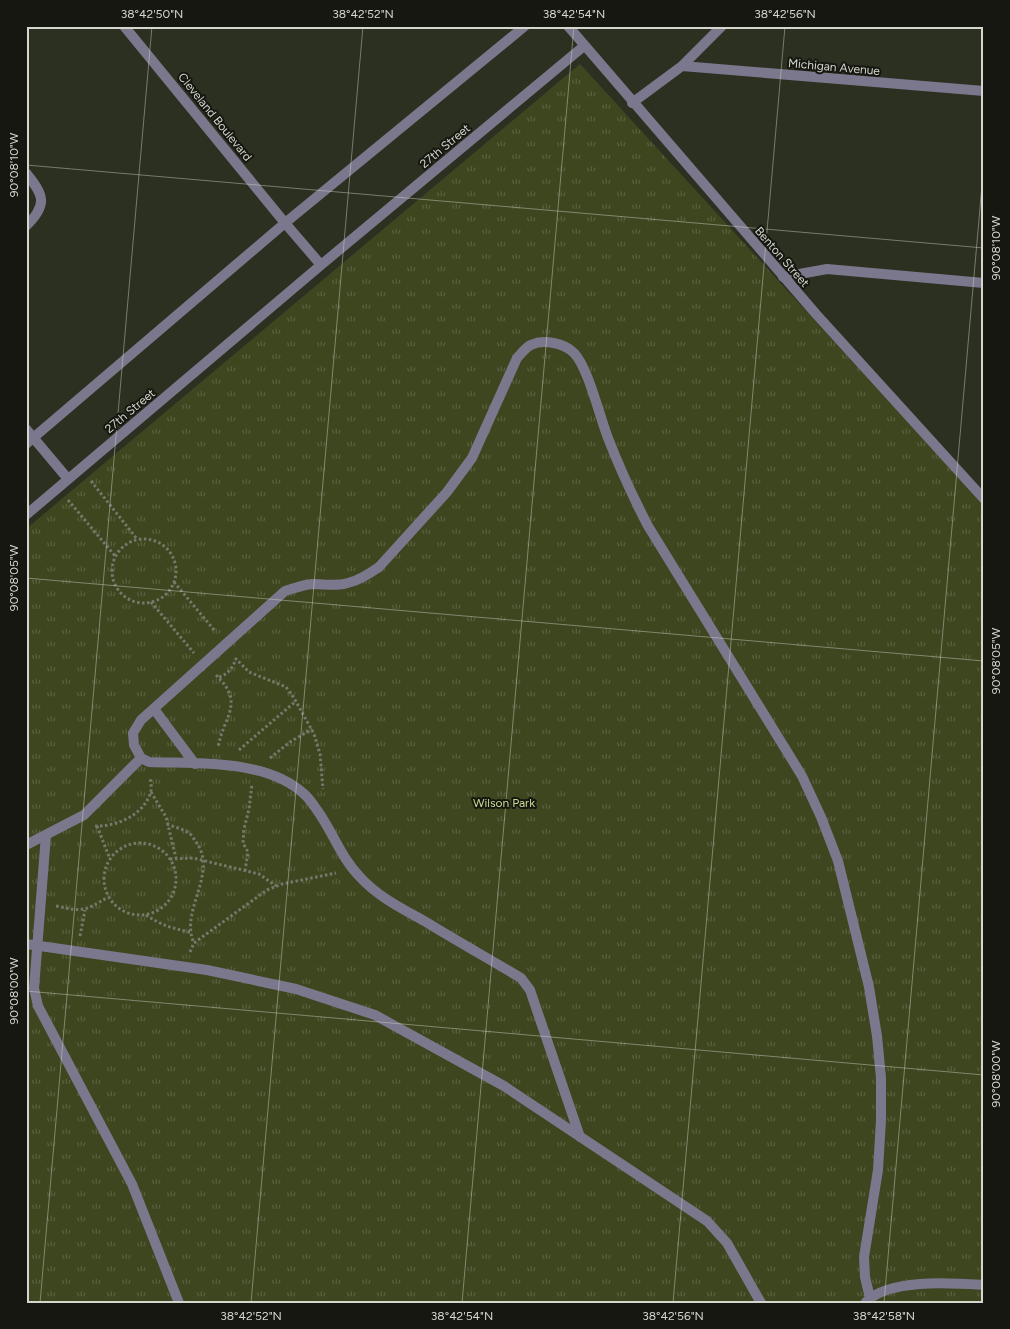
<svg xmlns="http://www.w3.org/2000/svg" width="1010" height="1329" viewBox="0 0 1010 1329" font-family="Figtree,sans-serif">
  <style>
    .park { fill: url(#park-tufts) }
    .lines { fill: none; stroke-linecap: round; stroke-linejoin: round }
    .path { stroke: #75796c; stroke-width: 3; stroke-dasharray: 2.5 2.5; stroke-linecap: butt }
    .service { stroke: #7b788d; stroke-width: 10 }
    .minor { stroke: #7b788d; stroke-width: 10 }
    .ticks { fill: none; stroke: #d4d7cd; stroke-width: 1; stroke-opacity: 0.45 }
    .labels { text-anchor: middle; stroke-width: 4; stroke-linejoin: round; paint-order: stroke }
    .street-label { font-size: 12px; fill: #d4d7cd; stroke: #151710 }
    .park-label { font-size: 12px; fill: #c7db91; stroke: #151710 }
    .neatline { fill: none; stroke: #d4d7cd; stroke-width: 2 }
    .ticks-label { font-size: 12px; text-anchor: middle; fill: #d4d7cd }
  </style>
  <defs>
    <pattern id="park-tufts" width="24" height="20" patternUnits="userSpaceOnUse" patternTransform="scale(1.25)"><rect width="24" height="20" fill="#3d461f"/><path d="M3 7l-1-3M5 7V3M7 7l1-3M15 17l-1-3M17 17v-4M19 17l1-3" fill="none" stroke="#58603e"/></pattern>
  </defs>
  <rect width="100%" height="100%" fill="#2b3021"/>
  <path class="park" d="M580 64 984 505V1303H26V529Z"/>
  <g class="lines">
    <path class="path" d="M91 481 137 539
      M68 500 116 557
      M112 571a32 32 0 1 1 64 0a32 32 0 1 1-64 0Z
      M174 582 215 631
      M151 602 194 653
      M235 658 249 672 286 687 294 698 314 734 320 754 323 789
      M216 675C246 704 223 716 218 748
      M219 677C229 674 232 668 236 659
      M239 750 296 701
      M270 758 290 742 312 729
      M151 792 166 817 176 858
      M167 824C174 827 183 829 189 833 192 835 194 839 196 842 219 873 179 911 194 943
      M95 826C116 827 143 815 150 794 152 789 151 783 150 778
      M97 826 110 859
      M104 879a36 36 0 1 1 72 0a36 36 0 1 1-72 0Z
      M170 859 193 858 259 874 276 886
      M245 871 248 852 243 843 244 829 249 809 252 784
      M56 906C83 912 85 911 108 897
      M146 915C161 925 174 929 190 932
      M80 936 85 910
      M190 952 194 943 267 890 282 884 336 873"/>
    <path class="service" d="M26 173C43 194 49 204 26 226
      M783 277 827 269 984 283
      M154 709 195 764
      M46 835 34 988 38 1006 132 1184 179 1303
      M26 845 84 815 141 758
      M26 944 207 970 296 989 375 1015 504 1086 707 1221 727 1243 761 1303
      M580 1137 530 990 521 978C489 959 457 941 426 922 403 909 378 897 360 877 341 858 333 832 317 810 313 804 308 797 303 793 265 759 197 764 149 762L141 758 134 745 133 733 141 720 285 591C294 588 303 585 312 584 325 584 339 587 351 582 362 579 370 573 379 567L447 492 472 458 517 358C521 354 526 347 531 345 544 339 564 343 574 353 588 367 600 418 608 438 620 469 633 497 648 526L802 776 821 817 838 861 869 987 877 1036 881 1078V1120L878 1170 864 1257 865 1277 870 1298
      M866 1302C889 1278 953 1283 984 1285"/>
    <path class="minor" d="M124 26 285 223 321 265
      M568 26 816 314 984 499
      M682 66 984 91
      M632 103 682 66 722 26
      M26 429 68 479
      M26 444 285 223 525 26
      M26 515 321 265 584 46"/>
  </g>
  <path class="ticks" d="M26 165 984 248M26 578 984 661M26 991 984 1075M40 1303 152 26M251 1303 363 26M462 1303 574 26M673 1303 785 26M884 1303 984 162"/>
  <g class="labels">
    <g class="street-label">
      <text transform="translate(834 67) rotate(5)" y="4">Michigan Avenue</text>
      <text transform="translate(215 117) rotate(51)" y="4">Cleveland Boulevard</text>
      <text transform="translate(445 146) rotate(-40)" y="4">27th Street</text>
      <text transform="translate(782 257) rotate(49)" y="4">Benton Street</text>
      <text transform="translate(130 411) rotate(-40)" y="4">27th Street</text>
    </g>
    <g class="park-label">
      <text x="504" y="807">Wilson Park</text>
    </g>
  </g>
  <rect width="1010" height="1329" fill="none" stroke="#151710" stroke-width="55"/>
  <rect x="28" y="28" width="954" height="1274" class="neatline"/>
  <g class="ticks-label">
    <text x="152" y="18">38°42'50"N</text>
    <text x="363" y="18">38°42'52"N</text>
    <text x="574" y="18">38°42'54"N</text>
    <text x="785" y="18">38°42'56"N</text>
    <text transform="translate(14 165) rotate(-90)" y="4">90°08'10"W</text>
    <text transform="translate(996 248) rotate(-90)" y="4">90°08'10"W</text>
    <text transform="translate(14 578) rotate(-90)" y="4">90°08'05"W</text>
    <text transform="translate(996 661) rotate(-90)" y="4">90°08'05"W</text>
    <text transform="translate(14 991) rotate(-90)" y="4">90°08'00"W</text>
    <text transform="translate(996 1074) rotate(-90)" y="4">90°08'00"W</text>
    <text x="251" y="1320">38°42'52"N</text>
    <text x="462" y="1320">38°42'54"N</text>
    <text x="673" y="1320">38°42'56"N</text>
    <text x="884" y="1320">38°42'58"N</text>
  </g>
</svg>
